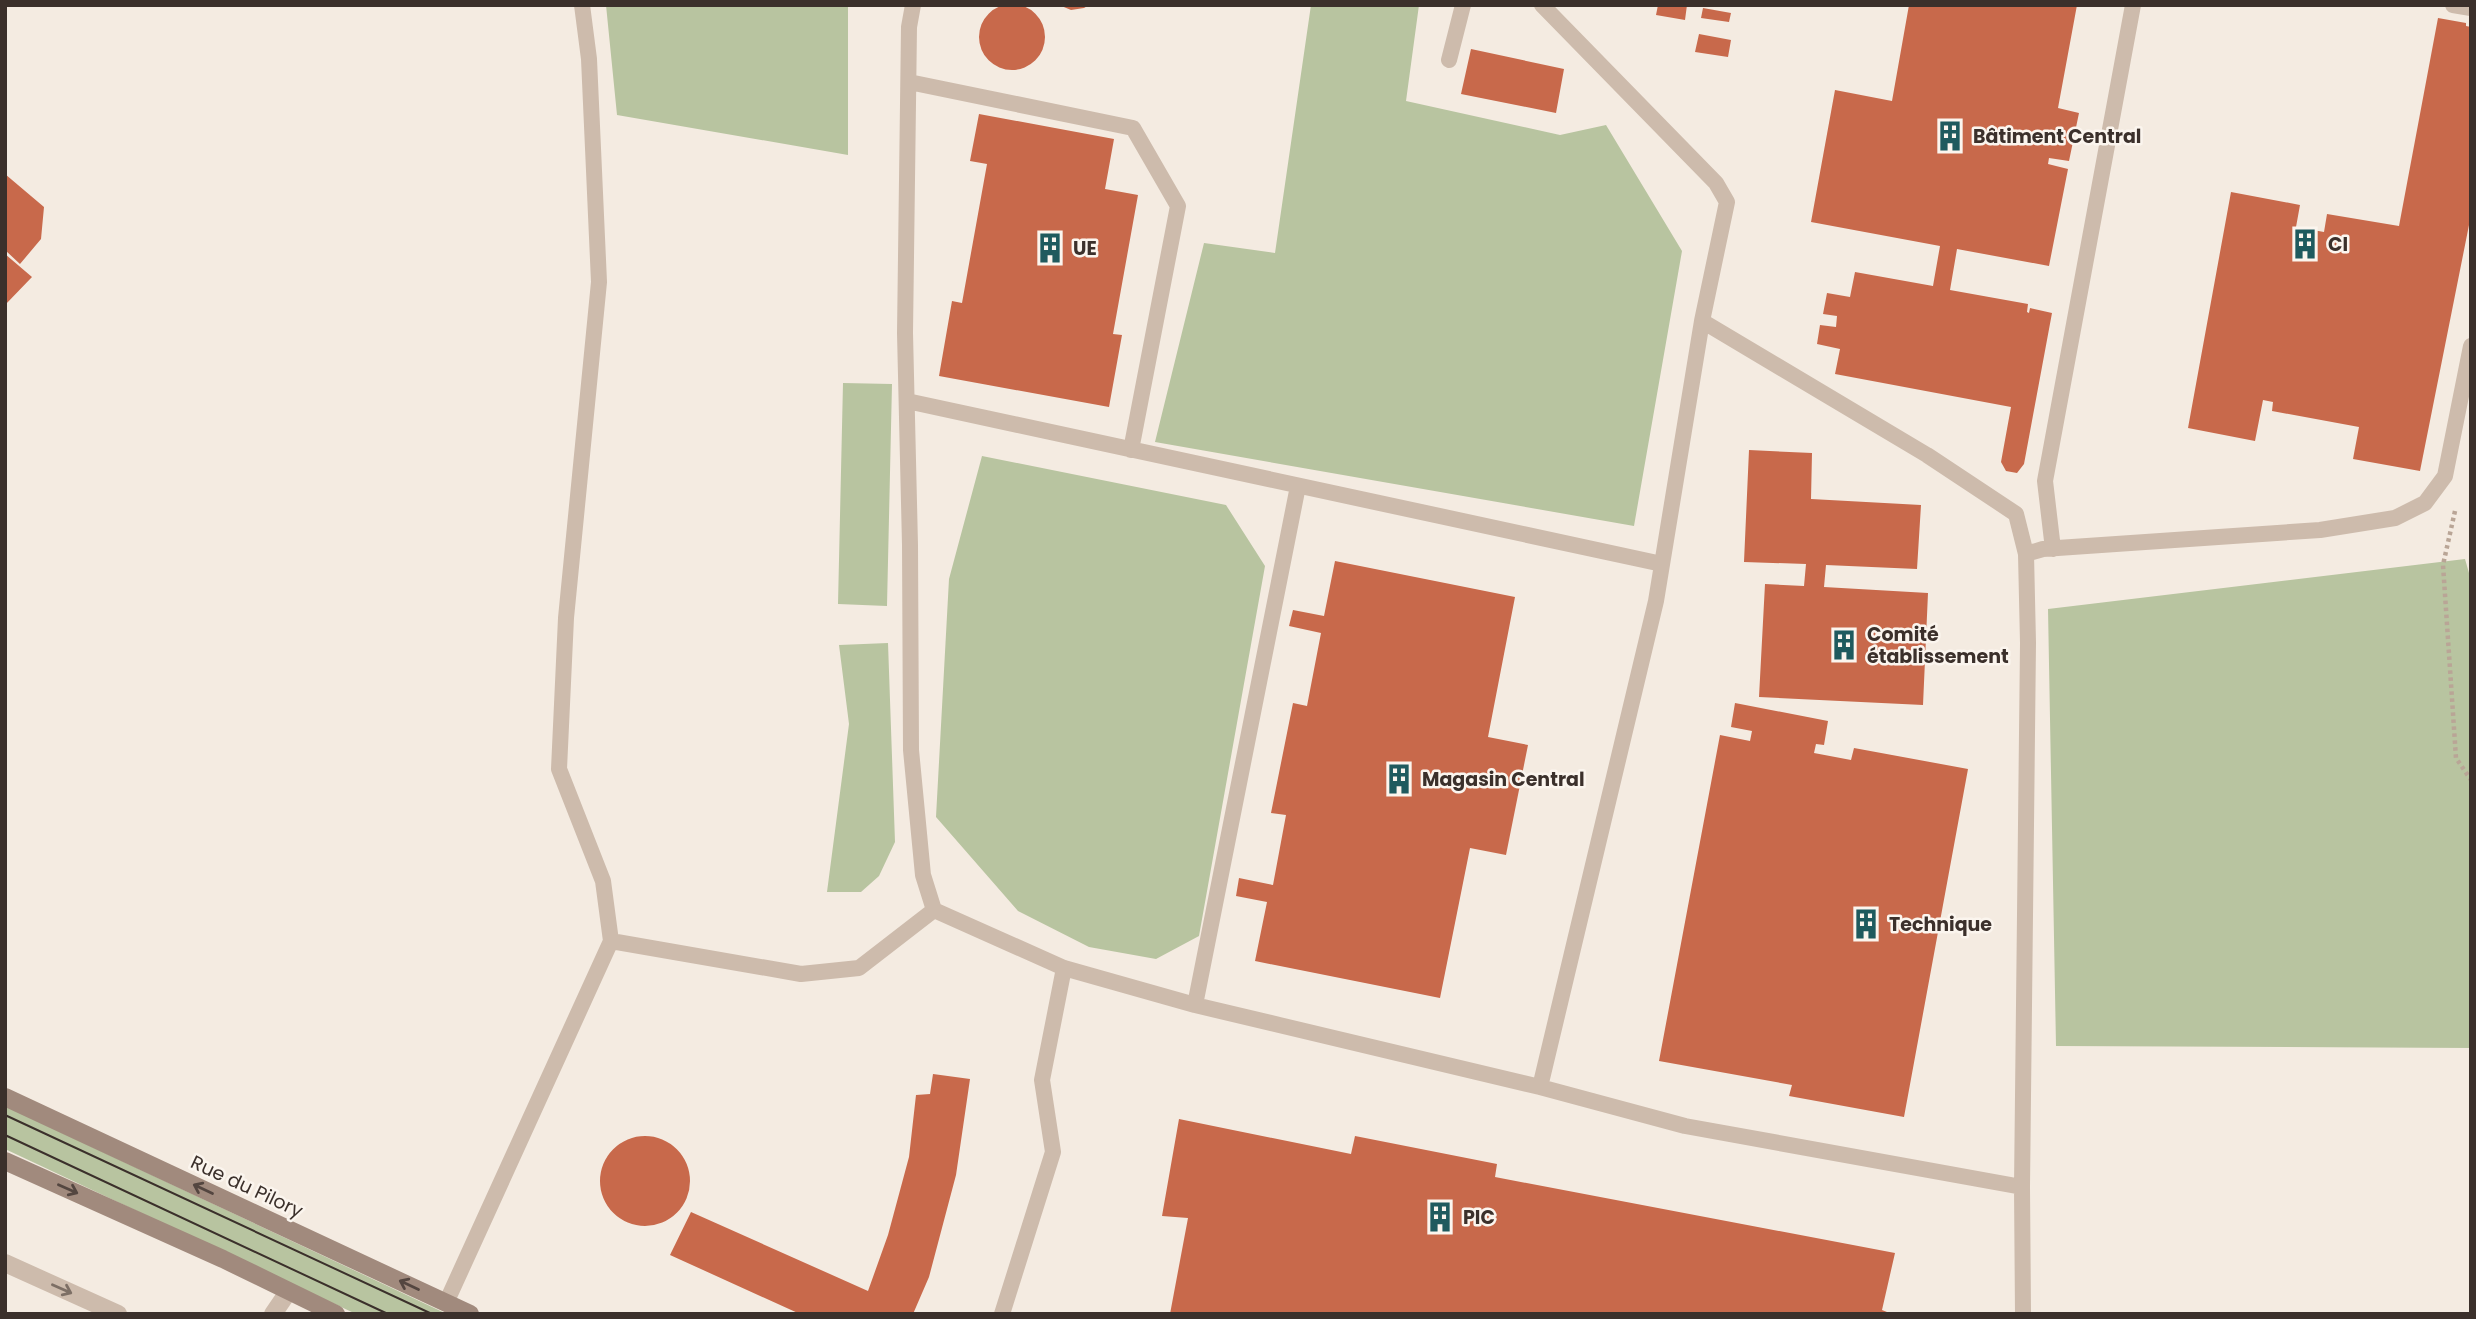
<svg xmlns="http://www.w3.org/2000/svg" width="2476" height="1319" viewBox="0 0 2476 1319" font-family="Poppins,sans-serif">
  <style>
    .green { fill: #b8c4a0 }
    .building { fill: #c8694b }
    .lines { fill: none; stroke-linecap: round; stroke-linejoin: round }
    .path { stroke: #b9a596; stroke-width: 4.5; stroke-dasharray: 3.5 3.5; stroke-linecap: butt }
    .lane { stroke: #cdbbac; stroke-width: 16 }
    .street { stroke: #cdbbac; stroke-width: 18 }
    .secondary { stroke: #a18a7d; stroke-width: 18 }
    .tram { stroke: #3b302b; stroke-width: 2 }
    .oneway { stroke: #544640 }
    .oneway2 { stroke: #7d6f65 }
    .labels { text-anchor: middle; stroke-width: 5; stroke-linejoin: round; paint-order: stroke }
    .poi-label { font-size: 19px; font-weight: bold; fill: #3b302b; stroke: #fbf5ee; text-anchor: start }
    .street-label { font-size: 19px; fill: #3b302b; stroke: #fbf5ee }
  </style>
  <rect width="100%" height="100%" fill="#f4ebe1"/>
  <path class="green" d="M606 5H848V155L617 115Z
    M1311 5H1419L1406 101 1560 135 1606 125 1682 251 1634 526 1155 442 1204 243 1275 253Z
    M843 383 892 384 887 606 838 604Z
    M982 456 1226 505 1265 566 1199 936 1156 959 1089 947 1018 911 936 817 949 579Z
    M2465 559 2471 580V1048L2056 1046 2048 609Z
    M888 643 895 842 879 876 861 892H827L849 724 839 645Z
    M5 1106 447 1314H356L5 1149Z"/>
  <path class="building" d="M979 37a33 33 0 1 1 66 0a33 33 0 1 1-66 0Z
    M1059 5H1089L1084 8 1071 10Z
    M1658 5H1687L1685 20 1656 15Z
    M1909 5H2077L2058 108 2079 113 2069 161 2049 158 2048 164 2068 169 2049 266 1957 249 1950 290 2028 304 2027 312 2029 313 2030 308 2052 313 2024 464 2017 473 2006 471 2001 462 2011 407 1835 374 1840 349 1817 344 1820 325 1836 327 1837 316 1823 314 1827 293 1850 297 1855 272 1933 286 1940 246 1811 222 1835 90 1892 101Z
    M1703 8 1731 13 1729 22 1701 18Z
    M2438 18 2466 23V26L2471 27V215L2420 471 2353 459 2359 427 2272 411 2273 402 2263 400 2255 441 2188 428 2231 192 2300 205 2296 227 2324 232 2327 214 2399 226Z
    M1699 34 1731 40 1728 57 1695 52Z
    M1471 49 1564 69 1556 113 1461 94Z
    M979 114 1114 139 1105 189 1138 195 1113 334 1122 335 1109 407 939 376 952 301 962 303 987 164 970 161Z
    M5 174 44 207 41 239 20 264 5 250Z
    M5 254 32 277 5 305Z
    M1749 450 1812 453 1811 499 1921 505 1917 569 1826 565 1824 587 1928 593 1923 705 1759 697 1765 584 1804 586 1806 564 1744 562Z
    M1335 561 1515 597 1488 737 1528 745 1506 855 1470 848 1440 998 1255 961 1267 902 1236 896 1239 878 1273 885 1286 815 1271 813 1293 703 1307 706 1321 633 1289 626 1293 610 1324 616Z
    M1735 703 1828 721 1824 745 1816 744 1814 753 1851 760 1854 748 1968 769 1904 1117 1789 1096 1792 1085 1659 1061 1720 735 1750 741 1752 731 1731 727Z
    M933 1074 970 1079 956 1175 929 1277 913 1314H800L670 1255 691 1212 868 1291 888 1235 909 1157 916 1095 930 1094Z
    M1179 1119 1351 1154 1355 1136 1497 1164 1495 1177 1895 1253 1882 1310 1892 1314H1170L1188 1218 1162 1216Z
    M600 1181a45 45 0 1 1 90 0a45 45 0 1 1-90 0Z"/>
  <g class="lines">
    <path class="path" d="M2455 511 2443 565 2456 758 2471 780"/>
    <path class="lane" d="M2453 5 2471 8
      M1449 60 1463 5
      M909 82 1133 128 1178 206 1131 450
      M1702 321 1927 455 2016 514 2026 554 2028 643 2022 1187 2023 1314
      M907 401 1662 564
      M2053 549 2045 481 2133 5
      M2026 554 2043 549 2320 530 2395 518 2425 503 2445 476 2471 346
      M934 910 1064 968 1195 1005 1540 1087 1685 1126 2022 1187
      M611 941 801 974 859 968 934 910 923 875 911 750 910 545 905 333 909 27 913 5
      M1195 1005 1298 486
      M1540 1087 1656 601 1702 321 1727 202 1716 183 1542 5
      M446 1303 611 941 603 881 559 769 566 618 599 282 589 59 582 5
      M1002 1314 1053 1152 1042 1080 1064 968"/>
    <path class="street" d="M5 1263 118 1314
      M273 1314 288 1292"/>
    <path class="secondary" d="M5 1097 470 1314
      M5 1161 223 1259 336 1314"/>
    <path class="tram" d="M5 1115 432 1314
      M5 1135 388 1314"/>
  </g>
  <defs><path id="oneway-shaft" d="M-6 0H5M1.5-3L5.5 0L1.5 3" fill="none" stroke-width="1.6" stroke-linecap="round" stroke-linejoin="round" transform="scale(1.75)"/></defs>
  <g class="oneway">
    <use href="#oneway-shaft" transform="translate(68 1189) rotate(24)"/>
    <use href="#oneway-shaft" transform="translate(203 1189) rotate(-155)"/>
    <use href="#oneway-shaft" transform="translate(409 1285) rotate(-155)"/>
  </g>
  <use class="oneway2" href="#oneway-shaft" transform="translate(62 1289) rotate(24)"/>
  <defs>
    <g id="building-bare" transform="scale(2.415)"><path d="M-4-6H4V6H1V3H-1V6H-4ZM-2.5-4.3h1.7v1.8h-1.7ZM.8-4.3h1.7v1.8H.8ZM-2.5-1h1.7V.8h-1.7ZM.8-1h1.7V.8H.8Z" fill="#1f5a5e" stroke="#fbf5ee" stroke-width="2.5" paint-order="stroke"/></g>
  </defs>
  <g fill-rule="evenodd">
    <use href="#building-bare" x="1950" y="136"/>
    <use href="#building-bare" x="2305" y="244"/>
    <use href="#building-bare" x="1050" y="248"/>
    <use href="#building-bare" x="1844" y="645"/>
    <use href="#building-bare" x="1399" y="779"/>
    <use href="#building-bare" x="1866" y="924"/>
    <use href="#building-bare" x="1440" y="1217"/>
  </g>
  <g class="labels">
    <g class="poi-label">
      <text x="1973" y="143">Bâtiment Central</text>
      <text x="2328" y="251">CI</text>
      <text x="1073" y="255">UE</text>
      <text x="1867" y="641">Comité<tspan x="1867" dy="22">établissement</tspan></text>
      <text x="1422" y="786">Magasin Central</text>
      <text x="1889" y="931">Technique</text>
      <text x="1463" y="1224">PIC</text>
    </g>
    <g class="street-label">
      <text transform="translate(247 1186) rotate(25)" y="7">Rue du Pilory</text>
    </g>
  </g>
  <rect width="2476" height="1319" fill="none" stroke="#3b302b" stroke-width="14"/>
</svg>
